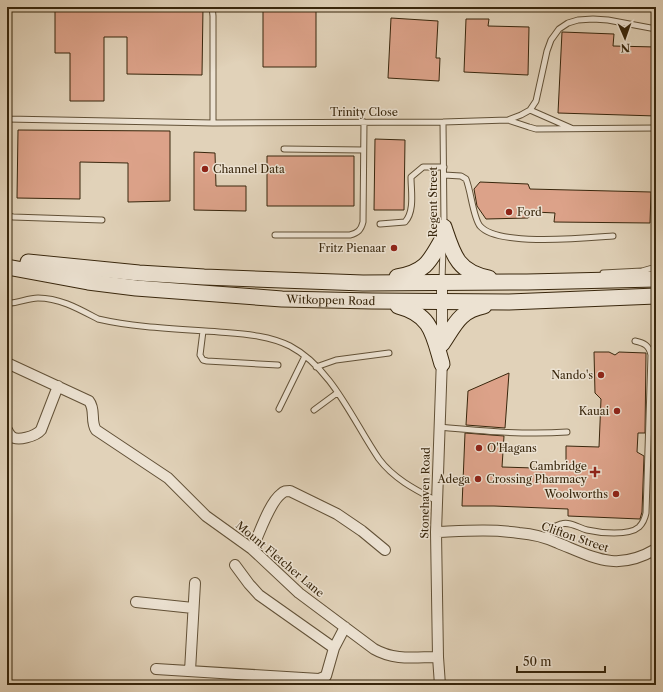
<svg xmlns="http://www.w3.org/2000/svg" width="663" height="692" viewBox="0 0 663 692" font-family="'Libre Caslon Text',serif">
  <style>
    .building { fill: #dca289; stroke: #38260c }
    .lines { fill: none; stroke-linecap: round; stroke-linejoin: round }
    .lane-casing { stroke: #625137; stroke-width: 7 }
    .street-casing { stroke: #625137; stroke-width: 12 }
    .secondary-casing { stroke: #38260c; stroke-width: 17 }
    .lane { stroke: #ece2d2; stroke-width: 5 }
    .street { stroke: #ece2d2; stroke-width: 10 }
    .secondary { stroke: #ece2d2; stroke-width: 15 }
    .poi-dot { fill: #8f2418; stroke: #ece2d2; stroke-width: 1.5 }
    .labels { text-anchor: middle; stroke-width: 3; stroke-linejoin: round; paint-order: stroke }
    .street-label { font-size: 11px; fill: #38260c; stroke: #ece2d2 }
    .poi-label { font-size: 11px; fill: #38260c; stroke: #ece2d2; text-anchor: end }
  </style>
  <rect width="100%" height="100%" fill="#e1d2b9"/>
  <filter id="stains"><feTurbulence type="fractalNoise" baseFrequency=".005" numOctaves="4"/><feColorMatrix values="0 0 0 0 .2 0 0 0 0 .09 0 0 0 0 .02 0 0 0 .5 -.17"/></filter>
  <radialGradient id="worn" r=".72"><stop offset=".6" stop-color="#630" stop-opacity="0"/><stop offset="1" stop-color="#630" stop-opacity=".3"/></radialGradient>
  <path class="building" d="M55 7H203L202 75 127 74V37H104V101H70V53H55Z
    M263 7H316V67H263Z
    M391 18 438 21 436 58H440L439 81 388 78Z
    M466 19H489L488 26 529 27 528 75 464 72Z
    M562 32 614 34 613 46 656 47V116L558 113Z
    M18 130 170 131V201L128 202V163L80 162V199L17 198Z
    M375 139 405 140 404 210H374Z
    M194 152 215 153 216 186H246V211L194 210Z
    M267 156H354V206H267Z
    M480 182 528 184 530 189 651 192 650 223 554 222 555 213 535 212 528 218 486 219 477 206 474 189Z
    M594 352H609L615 355 619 352 646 353 645 433H638L637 452 644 456 642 512 640 519 568 516V509L494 506H462L465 433 504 436 502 467 566 469V446L599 447 601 399 595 393Z
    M509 373 505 428 466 425 468 391Z"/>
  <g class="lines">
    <g class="lane-casing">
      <path id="lane" d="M8 7V119
        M212 7 213 16V123
        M530 110 571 128
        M7 119 213 123 443 122 508 120 521 115 530 110 536 101 547 51 551 40 559 29 568 23 578 20 593 19 608 20 656 29
        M508 120 529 127 536 129 656 128
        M443 122 444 225
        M284 149 363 150
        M444 175 461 176 466 179C471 191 473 217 480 226 498 247 586 238 613 236
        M7 215 13 217 102 220
        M380 224 405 222C415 211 411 191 411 177L423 167H444
        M275 235H350C358 233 361 230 363 222L364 122
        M603 273 642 271 656 267
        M442 281 443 247
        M7 303C17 304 27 298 38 298 60 298 79 309 98 319 137 328 179 329 219 332 243 334 268 335 290 346 332 368 353 421 379 459 394 479 416 490 437 501
        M203 331 200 355 203 360 207 361 278 365
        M316 367 336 360 389 353
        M279 409 305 356
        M314 410 337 393
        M439 427C481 431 524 435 567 432
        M544 538C549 532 553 526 561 524 570 521 579 528 587 530 600 533 629 536 639 527 643 523 645 518 646 513L651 355C649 345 644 343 635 341"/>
    </g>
    <g class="street-casing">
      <path id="street" d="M442 282V342
        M7 363 89 401C96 410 90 421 96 430L168 478 206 516 252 549 299 593 374 649C395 661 415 657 438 657
        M7 430C8 432 9 434 11 436 17 442 36 436 41 430L58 386
        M436 532C464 531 492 529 519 533 532 534 545 537 558 543 595 558 617 572 656 549
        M252 549C259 535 269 503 281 494 284 491 286 491 290 491L337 514 362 531 385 550
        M235 565 249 584 259 595 334 648
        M136 602 193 608
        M156 669 319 679 326 676 334 648 345 627
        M190 671 195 583
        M440 685 438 657 436 532 442 358"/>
    </g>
    <g class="secondary-casing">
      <g id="secondary">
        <path d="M444 227C453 254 457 272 489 278"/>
        <path d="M28 262 139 273 204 277 363 283 527 282 656 279"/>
        <path id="s1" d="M7 267 88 282 136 288 282 299 372 301 509 302 656 296"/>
        <path d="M397 277C426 272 430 261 443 238"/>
        <path d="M398 306C432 315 433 334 442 364"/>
        <path d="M442 344C455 325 459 311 484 306"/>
      </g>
    </g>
    <use href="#lane" class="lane"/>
    <use href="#street" class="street"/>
    <use href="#secondary" class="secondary"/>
  </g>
  <g class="poi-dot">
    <circle cx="205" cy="169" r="4"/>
    <circle cx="509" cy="212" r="4"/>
    <circle cx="394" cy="248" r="4"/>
    <circle cx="601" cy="375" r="4"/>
    <circle cx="617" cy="411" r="4"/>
    <circle cx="479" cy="448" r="4"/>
    <path d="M593 466h4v4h4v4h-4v4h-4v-4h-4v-4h4z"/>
    <circle cx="478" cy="479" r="4"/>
    <circle cx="616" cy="494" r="4"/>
  </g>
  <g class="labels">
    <g class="street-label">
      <text x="364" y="116">Trinity Close</text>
      <text transform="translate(433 202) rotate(-90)" y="4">Regent Street</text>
      <text dy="4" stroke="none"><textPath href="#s1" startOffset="326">Witkoppen Road</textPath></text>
      <text transform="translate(425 493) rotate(-89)" y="4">Stonehaven Road</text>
      <text transform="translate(575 537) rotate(19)" y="4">Clifton Street</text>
      <text transform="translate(280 559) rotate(40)" y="4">Mount Fletcher Lane</text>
    </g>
    <g class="poi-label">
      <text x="213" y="173" text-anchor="start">Channel Data</text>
      <text x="517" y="216" text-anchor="start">Ford</text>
      <text x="386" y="252">Fritz Pienaar</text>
      <text x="593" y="379">Nando's</text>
      <text x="609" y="415">Kauai</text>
      <text x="487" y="452" text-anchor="start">O'Hagans</text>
      <text x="587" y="470">Cambridge<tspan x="587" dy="13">Crossing Pharmacy</tspan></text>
      <text x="470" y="483">Adega</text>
      <text x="608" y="498">Woolworths</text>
    </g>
  </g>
  <rect width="663" height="692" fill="none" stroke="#e1d2b9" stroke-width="24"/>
  <rect x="8" y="8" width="647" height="676" fill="none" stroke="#38260c" stroke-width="2"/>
  <rect x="12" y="12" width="639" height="668" fill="none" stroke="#38260c"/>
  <g transform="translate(625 38) rotate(178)" stroke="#ece2d2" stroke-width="3" paint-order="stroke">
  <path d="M0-3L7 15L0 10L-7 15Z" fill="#38260c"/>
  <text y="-6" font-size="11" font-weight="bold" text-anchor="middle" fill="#38260c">N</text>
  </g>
  <path d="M517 666v6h88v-6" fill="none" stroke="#38260c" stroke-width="2"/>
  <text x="523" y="666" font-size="12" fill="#38260c" stroke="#ece2d2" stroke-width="3" paint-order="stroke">50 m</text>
  <rect width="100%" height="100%" filter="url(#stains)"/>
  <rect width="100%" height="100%" fill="url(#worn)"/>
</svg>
